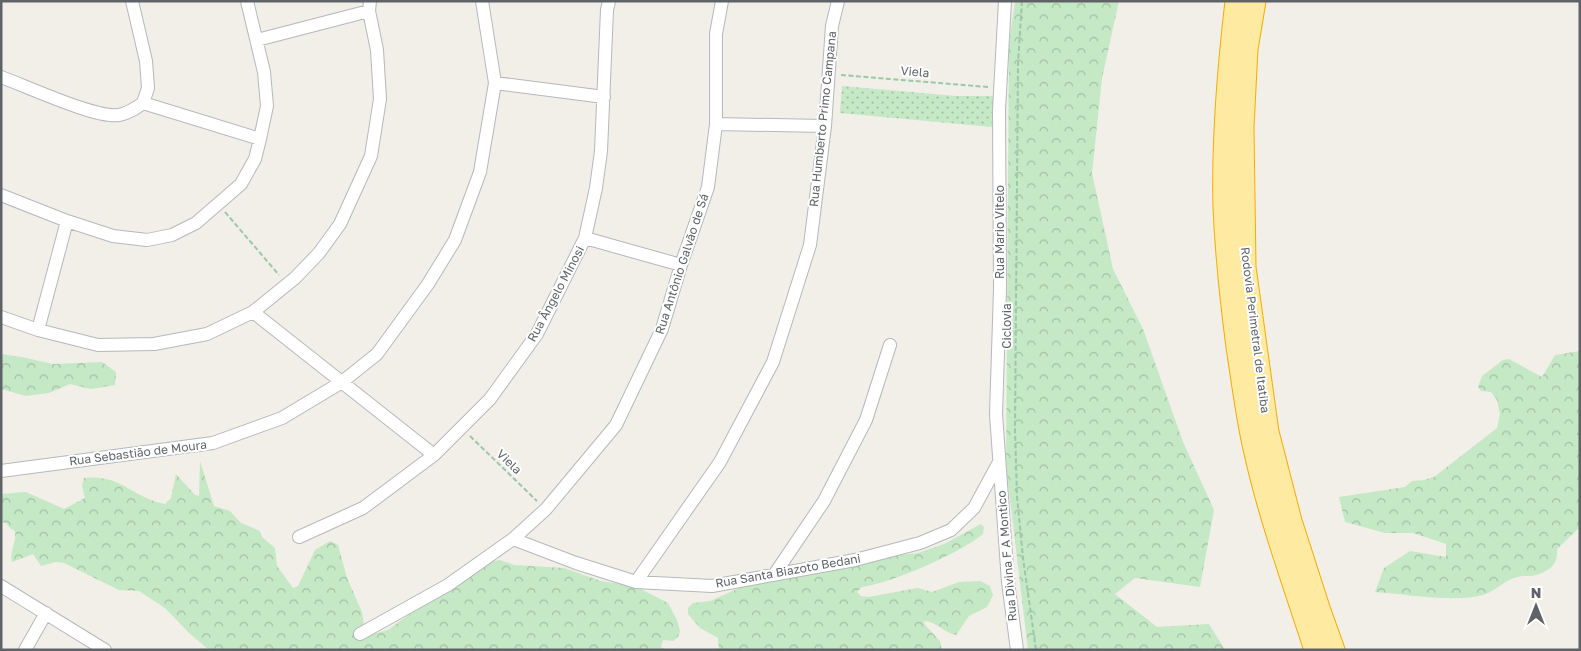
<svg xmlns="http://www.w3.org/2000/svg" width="1581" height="651" viewBox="0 0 1581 651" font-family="'Golos Text',sans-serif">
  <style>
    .grass { fill: url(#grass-dots) }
    .forest { fill: url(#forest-crowns) }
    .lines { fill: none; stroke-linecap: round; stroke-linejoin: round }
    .minor-casing { stroke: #b5b8bc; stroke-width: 14 }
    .trunk-casing { stroke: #f9ab00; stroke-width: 23 }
    .path { stroke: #9cc7a9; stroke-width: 2; stroke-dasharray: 5 2.5; stroke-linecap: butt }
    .minor { stroke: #fff; stroke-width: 12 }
    .trunk { stroke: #feeaa1; stroke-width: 21 }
    .labels { text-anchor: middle; stroke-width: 4; stroke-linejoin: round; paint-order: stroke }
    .street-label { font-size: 12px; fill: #5f6368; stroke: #fff }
  </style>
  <defs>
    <pattern id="grass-dots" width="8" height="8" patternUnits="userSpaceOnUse" patternTransform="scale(1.25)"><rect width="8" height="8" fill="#c5e8c5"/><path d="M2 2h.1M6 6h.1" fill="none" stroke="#a3c0a4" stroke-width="1.8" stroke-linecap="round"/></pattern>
    <pattern id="forest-crowns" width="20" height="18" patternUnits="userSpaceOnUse" patternTransform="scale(1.25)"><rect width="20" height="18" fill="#c5e8c5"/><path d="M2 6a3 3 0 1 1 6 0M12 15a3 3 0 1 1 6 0" fill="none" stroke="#a3c0a4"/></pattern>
  </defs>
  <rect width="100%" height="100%" fill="#f1efe8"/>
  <path class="grass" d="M842 86 956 96H993L992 127 840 113Z"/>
  <path class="forest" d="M1015 1H1119L1102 78 1092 173 1113 269 1143 329 1183 442 1214 510 1200 587 1135 578 1115 594 1157 627 1209 624 1225 650H1028L1006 466 1009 43Z
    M1580 351V527L1557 549C1558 562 1553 569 1539 574 1532 577 1524 575 1517 577 1504 580 1495 592 1483 595 1453 603 1407 594 1375 592L1384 568 1410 551 1446 557V544L1413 533H1385L1345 522 1339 497 1405 487 1412 481 1424 480 1434 477 1497 428 1500 414 1497 400 1491 392 1481 391 1478 387 1482 376 1503 360 1509 359 1542 377 1555 355Z
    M1 354 22 357 53 364 102 362 116 372 115 385 91 389 70 384 49 393 26 396 1 389Z
    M200 461 214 506 230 511 241 523 260 531 262 537 275 548 277 566 293 588 298 586 315 550 330 541 338 545 347 578 362 612 365 631 369 635 388 630 476 565 500 560 514 565 564 568 601 581 635 586 668 603 677 620 680 631 678 637 673 641 663 640 661 647 667 650H209L189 633 165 608 139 591 119 590 64 563 56 562 41 566 33 554 12 562C9 552 17 542 15 531L10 528 6 523 1 522V494L26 492 64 509 85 498 82 486 84 478C122 474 132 498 165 504L171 498 176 474 195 495 199 496Z
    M981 524 984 527 983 534C960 553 892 583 862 587L857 592 861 596 868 597 918 588 932 592 959 582 980 581 990 586 993 595 987 607 969 616 956 635C944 633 936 621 924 621L925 625 940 641 942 650H719L718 638 700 628 688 614V608L693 603 710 601 755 581 815 565 918 553 944 544Z"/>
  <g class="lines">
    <g class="minor-casing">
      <path id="minor" d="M1005 1 999 110 1000 290 996 414 1008 582 1017 650
        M257 40 369 11
        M1 77C26 86 97 119 119 115 129 113 136 108 143 103L148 88 146 61 132 1
        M495 83 604 97
        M143 103 260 139
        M716 124 825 126
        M1 195 67 221 113 236 147 240 172 235 196 223 241 184 255 159 260 139 267 106 264 72 247 1
        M585 238 681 265
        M253 312 434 455
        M1 317 38 330 98 345 154 344 207 334 253 312 295 278 319 253 340 224 371 156 380 99 377 50 369 11 370 1
        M38 330 67 221
        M1 471 213 443 282 418 342 382 377 354 428 284 455 240 480 172 495 83 482 1
        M299 537 363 508 434 455 490 399 537 334 585 238 596 188 601 151 607 10 609 1
        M513 539 576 563 636 582 712 586 855 560 920 543 951 530 974 508 999 462
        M774 575 824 501 866 420 890 345
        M636 582 720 462 773 362 810 245 825 126 832 26 838 1
        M1 586 105 650
        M360 634 448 585 513 539 546 509 616 425 662 329 681 265 708 187 716 124V34L722 1
        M25 650 46 613"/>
    </g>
    <g class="trunk-casing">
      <path id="trunk" d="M1236 1C1228 70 1222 139 1224 208 1226 255 1231 301 1237 347 1242 379 1246 412 1253 444 1268 514 1293 582 1315 650
        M1255 1 1247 49 1243 127 1245 267 1268 432 1291 521 1319 608 1334 650"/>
    </g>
    <path class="path" d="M1022 1 1018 63 1015 430 1017 496 1023 558 1036 650
      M841 75 988 87
      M225 212 279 275
      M470 436 537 501"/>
    <use href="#minor" class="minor"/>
    <use href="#trunk" class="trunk"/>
  </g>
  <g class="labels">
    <g class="street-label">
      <text transform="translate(915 72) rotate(5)" y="4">Viela</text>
      <text transform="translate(823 119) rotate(-84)" y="4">Rua Humberto Primo Campana</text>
      <text transform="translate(1000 232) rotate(-90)" y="4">Rua Mario Vitelo</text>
      <text transform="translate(682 264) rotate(-72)" y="4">Rua Antônio Galvão de Sá</text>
      <text transform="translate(556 294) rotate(-62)" y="4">Rua Ângelo Minosi</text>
      <text transform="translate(1007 326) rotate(-90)" y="4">Ciclovia</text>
      <text transform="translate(1255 330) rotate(83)" y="4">Rodovia Perimetral de Itatiba</text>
      <text transform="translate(138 453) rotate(-7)" y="4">Rua Sebastião de Moura</text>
      <text transform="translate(509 462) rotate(44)" y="4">Viela</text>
      <text transform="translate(1007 556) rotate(-95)" y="4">Rua Divina F A Montico</text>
      <text transform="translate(788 571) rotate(-10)" y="4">Rua Santa Biazoto Bedani</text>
    </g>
  </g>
  <rect width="1581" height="651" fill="none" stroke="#5f6368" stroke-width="5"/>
  <g transform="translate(1536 606)" stroke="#ffffff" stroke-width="4" paint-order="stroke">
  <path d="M0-4L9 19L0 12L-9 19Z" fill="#5f6368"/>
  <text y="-8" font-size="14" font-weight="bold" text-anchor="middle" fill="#5f6368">N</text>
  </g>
</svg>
